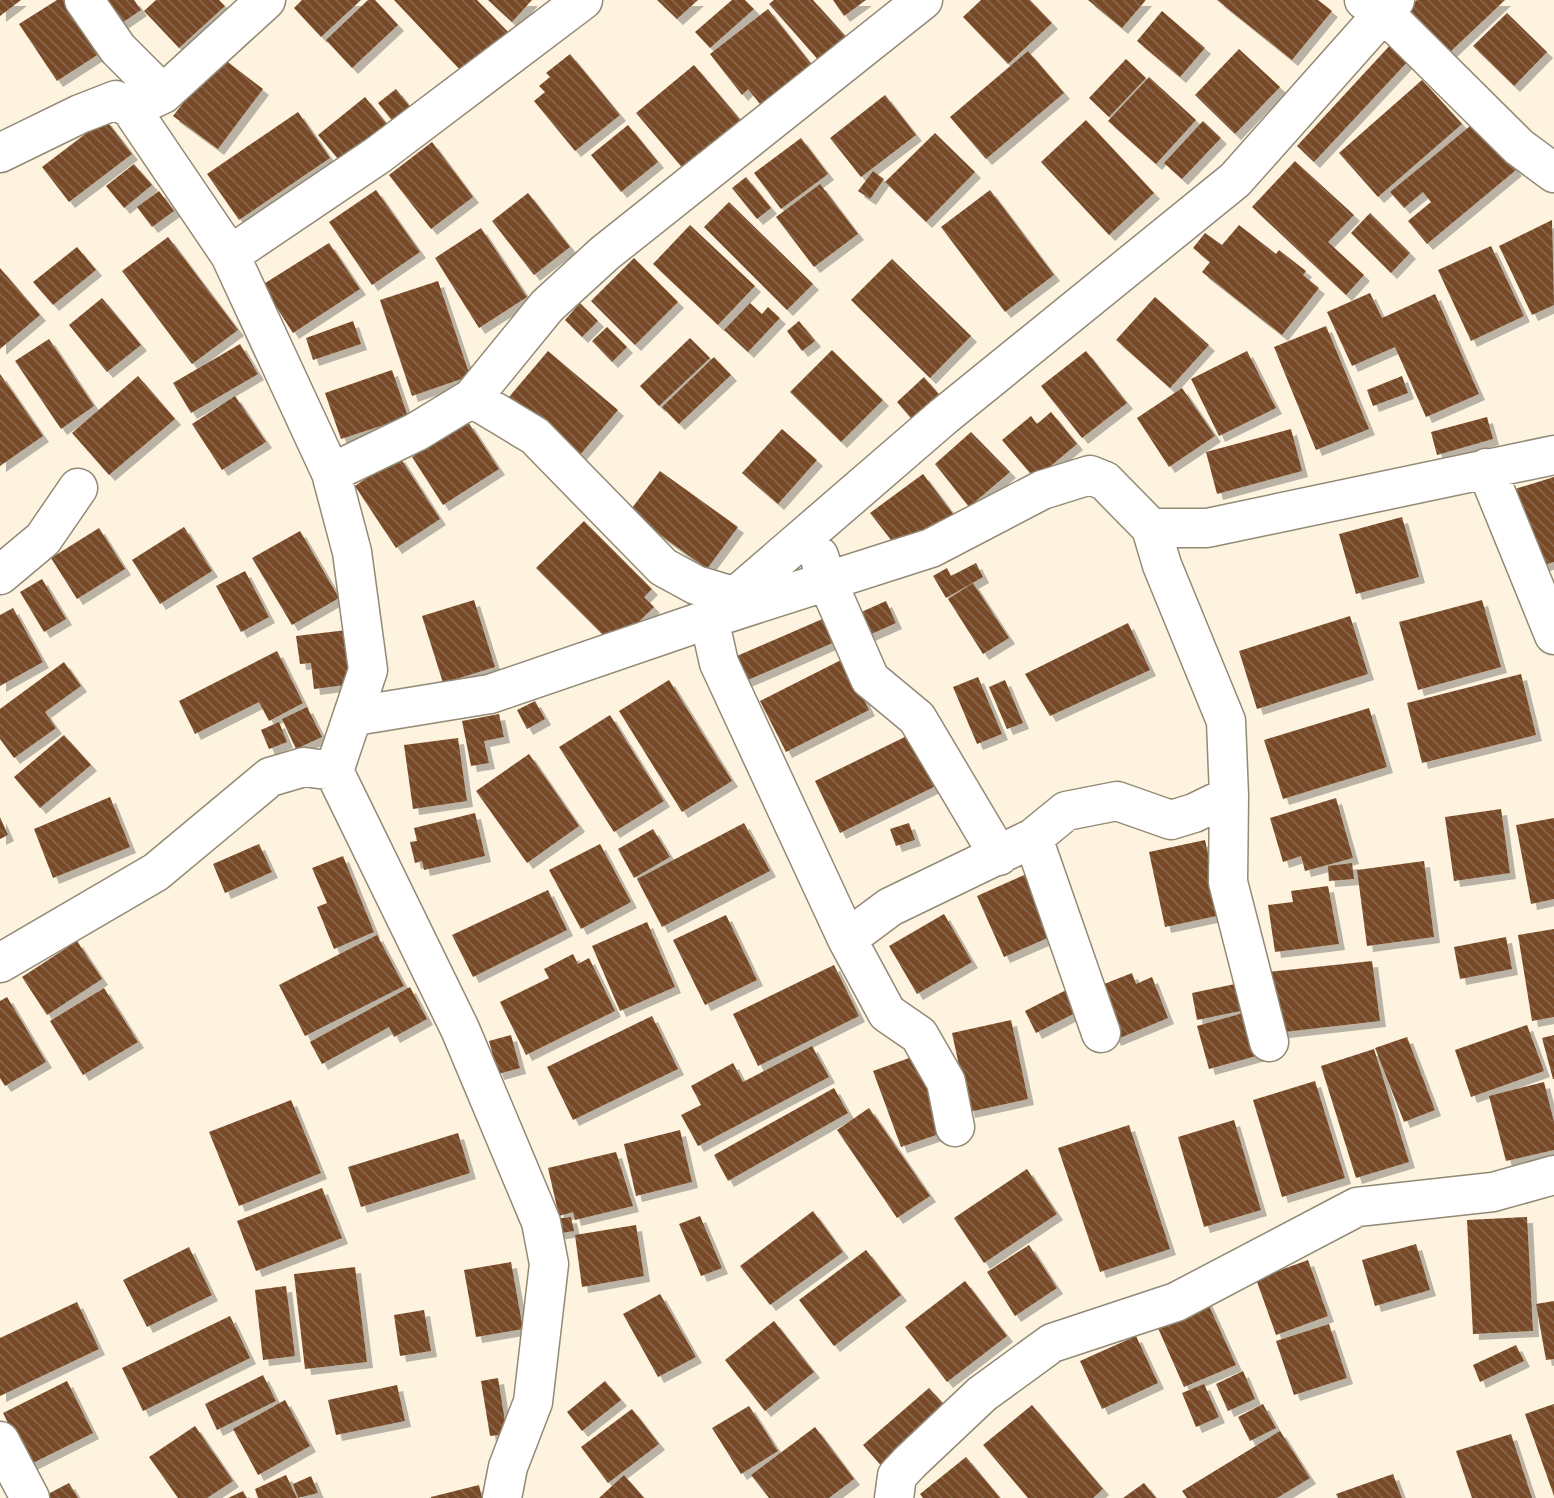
<svg xmlns="http://www.w3.org/2000/svg" width="1554" height="1498" viewBox="0 0 1554 1498" font-family="Lato,sans-serif">
  <style>
    .building { fill: url(#building-back-hatch); filter: url(#shadow) }
    .lines { fill: none; stroke-linecap: round; stroke-linejoin: round }
    .minor-casing { stroke: #928976; stroke-width: 41 }
    .minor { stroke: #fff; stroke-width: 38 }
  </style>
  <defs>
    <pattern id="building-back-hatch" width="6" height="6" patternUnits="userSpaceOnUse" patternTransform="scale(1.75)"><rect width="6" height="6" fill="#774a28"/><path d="M-1 5l2 2M0 0l6 6M5-1l2 2" fill="none" stroke="#88664c"/></pattern>
    <filter id="shadow"><feDropShadow dx="6" dy="6" stdDeviation="0" flood-color="#0004"/></filter>
  </defs>
  <rect width="100%" height="100%" fill="#fdf3df"/>
  <path class="building" d="M0 0H21L0 16Z
    M57 0H73L105 50 57 81 19 24Z
    M102 0H134L141 10 119 25Z
    M156 0H219L225 6 179 48 144 11Z
    M302 0H361L321 37 294 8Z
    M368 0H375L398 25 352 68 326 40Z
    M394 0H477L509 33 464 74Z
    M488 0H532L512 22Z
    M657 0H698L677 19Z
    M732 0H745L754 9 710 48 695 32Z
    M774 0H813L848 39 821 63 769 4Z
    M833 0H866L844 16Z
    M981 0H1030L1052 23 1008 64 963 17Z
    M1088 0H1146L1122 28Z
    M1217 0H1318L1332 11 1292 60Z
    M1417 0H1505L1450 52 1408 8Z
    M768 9 815 69 764 109 748 89 742 95 710 54Z
    M1162 11 1205 48 1180 77 1137 41Z
    M1507 13 1547 52 1514 86 1473 46Z
    M1393 42 1411 58 1314 162 1297 146Z
    M1239 49 1280 87 1235 134 1195 95Z
    M1028 51 1064 93 986 159 950 117Z
    M570 54 620 115 575 151 534 101 545 92 539 86 550 77 546 73Z
    M220 56 263 89 218 149 173 116Z
    M1126 59 1146 78 1109 117 1089 98Z
    M694 65 743 123 685 171 636 113Z
    M1149 77 1196 120 1156 164 1108 121Z
    M1422 80 1462 124 1378 197 1339 153Z
    M396 89 415 113 398 128 378 103Z
    M885 95 916 135 861 177 830 138Z
    M365 97 395 134 348 171 318 135Z
    M298 112 330 158 239 220 207 174Z
    M105 119 132 154 69 202 42 167Z
    M1086 120 1154 193 1109 235 1041 162Z
    M1203 121 1221 138 1182 179 1164 163Z
    M1475 122 1516 170 1427 244 1408 221 1431 202 1423 192 1404 208 1390 192Z
    M628 125 658 162 621 192 591 155Z
    M935 133 975 172 926 222 885 182Z
    M801 138 828 174 781 209 754 173Z
    M432 142 473 197 431 229 389 175Z
    M1295 161 1354 215 1328 242 1364 275 1346 295 1252 207Z
    M134 164 152 185 124 208 106 186Z
    M873 171 884 179 870 199 858 191Z
    M746 177 771 208 757 219 732 188Z
    M820 184 858 234 814 267 776 217Z
    M376 190 420 252 372 285 329 222Z
    M990 190 1054 275 1005 312 941 227Z
    M159 191 174 211 152 227 137 207Z
    M528 193 570 247 534 275 492 221Z
    M729 202 813 284 787 310 704 227Z
    M1370 213 1410 253 1391 273 1351 233Z
    M1552 220 1554 305 1532 315 1499 246Z
    M690 225 755 286 718 325 653 264Z
    M1239 225 1276 254 1279 250 1306 271 1303 275 1319 288 1282 335 1202 272 1210 262 1193 248 1205 233 1222 245Z
    M481 228 527 297 479 328 435 258Z
    M168 237 238 330 192 364 122 271Z
    M329 243 360 289 293 333 262 285Z
    M1491 246 1524 316 1471 341 1438 270Z
    M77 247 96 270 53 305 33 282Z
    M634 258 678 302 635 345 591 301Z
    M892 259 971 336 930 378 851 300Z
    M0 268 40 315 0 349Z
    M438 281 470 376 412 396 380 300Z
    M1370 293 1382 318 1435 294 1479 394 1426 417 1395 347 1352 366 1327 312Z
    M1155 297 1209 345 1170 388 1116 340Z
    M102 298 141 345 107 372 69 325Z
    M580 303 598 321 582 337 565 320Z
    M750 303 762 314 768 307 780 318 748 352 724 330Z
    M353 321 361 344 313 360 306 338Z
    M799 321 815 341 802 351 787 331Z
    M1326 326 1369 429 1316 450 1274 347Z
    M607 327 627 347 612 362 592 341Z
    M690 338 710 358 659 406 640 386Z
    M49 339 94 406 61 429 15 361Z
    M240 344 258 374 191 413 173 383Z
    M832 350 883 400 841 442 790 392Z
    M548 351 618 410 579 456 509 397Z
    M1086 351 1127 403 1082 438 1041 386Z
    M1247 351 1276 408 1219 436 1191 379Z
    M714 357 731 375 679 424 662 407Z
    M392 370 408 417 341 439 325 393Z
    M0 374 43 436 0 466Z
    M138 376 175 419 109 475 72 433Z
    M1402 376 1408 393 1373 406 1367 390Z
    M924 377 942 398 915 423 897 402Z
    M1182 388 1215 436 1169 467 1137 418Z
    M235 396 266 442 222 470 192 424Z
    M1051 412 1077 444 1035 479 1002 440 1031 416 1037 424Z
    M1487 417 1493 439 1437 455 1431 432Z
    M468 422 499 469 443 505 412 457Z
    M782 429 817 460 778 504 742 473Z
    M1291 429 1302 471 1217 494 1206 452Z
    M971 432 1010 472 969 507 935 464Z
    M399 456 440 519 396 548 355 486Z
    M660 471 738 527 707 569 629 512Z
    M923 474 954 515 902 554 870 513Z
    M1554 477V562L1541 566 1515 489Z
    M1402 517 1419 577 1356 594 1339 534Z
    M584 521 652 589 644 597 654 607 614 646 536 568Z
    M184 527 212 571 160 604 132 560Z
    M99 528 125 569 77 599 51 558Z
    M300 531 339 598 292 625 252 558Z
    M976 563 983 577 946 598 933 576 947 568 951 576Z
    M245 571 269 617 241 632 216 586Z
    M42 579 66 619 44 632 20 592Z
    M973 583 1009 638 983 654 948 599Z
    M474 600 495 667 443 683 422 616Z
    M1482 600 1501 667 1418 690 1399 622Z
    M886 601 896 623 858 640 848 618Z
    M13 608 43 662 0 686V615Z
    M1350 616 1368 674 1257 709 1239 651Z
    M827 617 837 641 741 683 730 659Z
    M1128 623 1150 670 1050 716 1025 674Z
    M347 630 353 684 314 689 311 663 300 664 296 636Z
    M277 651 303 703 269 721 259 702 195 734 179 701Z
    M843 659 869 710 786 752 760 701Z
    M64 662 81 686 45 712 56 728 14 758 0 739V709Z
    M1521 674 1536 735 1422 763 1407 703Z
    M978 677 1002 734 977 744 953 687Z
    M669 680 732 781 682 812 619 711Z
    M1005 680 1023 723 1007 729 989 687Z
    M535 701 545 719 527 729 517 710Z
    M307 707 322 737 296 749 282 719Z
    M1369 708 1387 767 1283 799 1264 740Z
    M499 714 504 737 484 741 489 763 471 766 462 721Z
    M610 715 664 801 614 832 559 747Z
    M279 722 287 742 269 749 261 730Z
    M917 731 942 783 840 833 815 781Z
    M64 735 91 765 40 808 14 777Z
    M458 738 467 801 413 809 404 745Z
    M529 754 579 826 527 863 476 791Z
    M110 797 130 847 53 878 34 829Z
    M1336 798 1353 858 1305 871 1301 856 1283 862 1270 818Z
    M1501 809 1510 873 1454 881 1445 817Z
    M475 813 485 856 424 870 422 861 415 863 410 842 417 841 414 828Z
    M0 817 8 835 0 839Z
    M1554 818V899L1531 904 1516 825Z
    M744 823 770 871 662 927 637 879Z
    M909 823 915 840 896 846 890 829Z
    M653 829 670 857 634 878 618 849Z
    M1205 840 1221 915 1165 927 1149 852Z
    M259 844 272 872 225 893 213 864Z
    M600 844 631 902 581 929 549 870Z
    M343 856 374 932 334 949 317 907 327 903 312 868Z
    M1424 861 1434 937 1367 946 1357 870Z
    M1352 863 1354 879 1329 881 1328 866Z
    M1031 872 1059 933 1004 957 977 896Z
    M1328 886 1339 944 1275 952 1268 905 1293 902 1291 891Z
    M548 890 567 930 473 977 452 935Z
    M944 914 972 962 917 994 889 946Z
    M726 915 757 980 705 1005 673 940Z
    M647 922 675 987 620 1011 592 946Z
    M1554 929V1017L1532 1021 1518 935Z
    M377 935 404 986 305 1036 279 985Z
    M1506 937 1512 969 1460 979 1454 947Z
    M77 941 102 979 47 1015 22 977Z
    M573 954 578 964 589 958 615 1011 526 1055 500 1002 549 978 544 969Z
    M1372 961 1380 1021 1275 1033 1268 972Z
    M834 965 859 1016 758 1066 733 1014Z
    M1132 973 1136 984 1152 977 1168 1018 1115 1040 1094 988Z
    M1240 983 1245 1010 1197 1020 1192 993Z
    M1078 984 1089 1006 1036 1033 1025 1011Z
    M410 987 427 1019 394 1037 389 1027 322 1064 310 1042Z
    M104 988 138 1042 83 1075 50 1021Z
    M7 997 46 1062 5 1086 0 1078V1001Z
    M1254 1010 1267 1053 1209 1069 1197 1026Z
    M652 1016 678 1069 573 1120 547 1067Z
    M1011 1020 1028 1099 969 1112 952 1033Z
    M1527 1025 1544 1071 1471 1097 1455 1050Z
    M511 1035 520 1068 498 1074 489 1041Z
    M1554 1035V1079H1553L1542 1038Z
    M1407 1037 1435 1110 1404 1122 1375 1048Z
    M812 1046 829 1077 698 1146 681 1115 701 1105 691 1086 733 1063 743 1082Z
    M1374 1049 1409 1162 1356 1178 1321 1066Z
    M923 1053 951 1130 901 1147 873 1071Z
    M1315 1081 1345 1178 1282 1197 1253 1100Z
    M1544 1082 1554 1122V1150L1506 1161 1489 1096Z
    M834 1088 848 1113 728 1181 714 1155Z
    M291 1100 321 1173 239 1206 209 1132Z
    M869 1108 930 1196 897 1218 837 1130Z
    M1234 1120 1261 1210 1204 1227 1178 1137Z
    M1129 1125 1170 1249 1100 1272 1058 1148Z
    M680 1130 692 1182 636 1196 624 1144Z
    M458 1133 470 1173 361 1207 348 1167Z
    M616 1152 633 1206 575 1220 573 1212 559 1216 548 1168Z
    M1027 1169 1057 1214 984 1263 954 1218Z
    M322 1188 342 1238 256 1271 237 1221Z
    M813 1211 843 1252 770 1305 740 1266Z
    M700 1216 722 1268 701 1276 679 1224Z
    M571 1217 574 1231 555 1234 553 1219Z
    M1527 1217 1533 1331 1473 1334 1467 1220Z
    M636 1225 644 1276 582 1287 575 1235Z
    M1416 1244 1430 1290 1375 1306 1362 1260Z
    M1029 1245 1057 1288 1015 1316 987 1272Z
    M189 1247 212 1295 147 1327 123 1280Z
    M866 1250 901 1295 834 1346 799 1300Z
    M1308 1260 1328 1316 1276 1335 1256 1279Z
    M511 1262 523 1329 476 1337 464 1270Z
    M355 1267 367 1362 305 1369 294 1274Z
    M965 1281 1007 1336 947 1382 905 1327Z
    M286 1286 295 1356 263 1360 255 1290Z
    M660 1294 696 1357 658 1377 623 1314Z
    M1205 1297 1236 1365 1184 1387 1154 1319Z
    M1554 1301V1359L1546 1360 1536 1304Z
    M77 1302 99 1349 0 1396V1338Z
    M424 1310 431 1351 400 1356 394 1315Z
    M230 1316 250 1358 143 1411 122 1368Z
    M774 1321 814 1372 765 1411 725 1360Z
    M1329 1324 1347 1378 1294 1395 1276 1341Z
    M1136 1336 1158 1383 1102 1409 1080 1361Z
    M1516 1345 1524 1361 1480 1382 1473 1365Z
    M1243 1371 1255 1399 1228 1411 1216 1384Z
    M263 1375 276 1401 217 1430 205 1404Z
    M498 1378 507 1434 490 1436 481 1381Z
    M67 1381 93 1433 29 1465 3 1413Z
    M605 1381 621 1400 582 1431 567 1412Z
    M1204 1384 1219 1417 1196 1427 1182 1393Z
    M397 1385 405 1421 336 1435 328 1400Z
    M929 1388 950 1411 884 1469 863 1445Z
    M285 1400 310 1446 258 1475 233 1429Z
    M1263 1404 1276 1428 1250 1441 1238 1417Z
    M1554 1404V1496L1525 1414Z
    M1032 1405 1103 1489 1093 1498H1028L983 1445Z
    M749 1406 778 1451 741 1474 712 1428Z
    M632 1409 659 1444 608 1483 581 1447Z
    M195 1426 233 1481 207 1498H178L149 1457Z
    M815 1427 854 1479 829 1498H769L751 1475Z
    M1280 1431 1310 1478 1277 1498H1187L1182 1491Z
    M1511 1434 1532 1498H1472L1456 1451Z
    M966 1457 1000 1498H923L920 1494Z
    M1393 1474 1402 1498H1338L1336 1494Z
    M286 1475 297 1498H258L255 1489Z
    M624 1475 644 1498H599Z
    M311 1476 318 1493 298 1498 293 1484Z
    M69 1483 78 1498H50L48 1494Z
    M1144 1483 1156 1498H1123Z
    M479 1485 482 1498H431V1497Z
    M243 1491 247 1498H228Z"/>
  <g class="lines">
    <g class="minor-casing">
      <path id="minor" d="M84 0 118 49 163 94
        M1364 0 1384 13 1519 147 1554 173
        M131 109 230 255 331 473 352 552 368 670 334 771 460 1029 541 1222 549 1264 533 1402 508 1467 502 1498
        M0 153 80 114 116 100 131 109 163 94 266 0
        M230 255 378 155 583 0
        M472 398 535 436 663 567 696 585 736 597
        M1486 468 1554 635
        M331 473 416 432 472 398 547 306 605 253 923 0
        M1151 528H1207L1554 455
        M819 556 827 581 870 679 917 718 999 856
        M0 575 43 539 78 488
        M355 716 490 694 709 619 931 548 1042 490 1090 475 1105 481 1151 528 1162 565 1226 721 1229 796 1228 882 1269 1042
        M1033 838 1101 1033
        M847 939 890 907 1033 838 1066 811 1117 801 1171 820 1194 813 1229 796
        M0 963 156 872 270 777 304 767 334 771
        M955 1127 946 1082 919 1035 887 1013 847 939 719 663 709 619 944 416 1235 180 1395 0
        M0 1441 30 1498
        M894 1498 897 1476 910 1462 982 1394 1052 1343 1176 1302 1357 1207 1493 1192 1554 1175"/>
    </g>
    <use href="#minor" class="minor"/>
  </g>
</svg>
